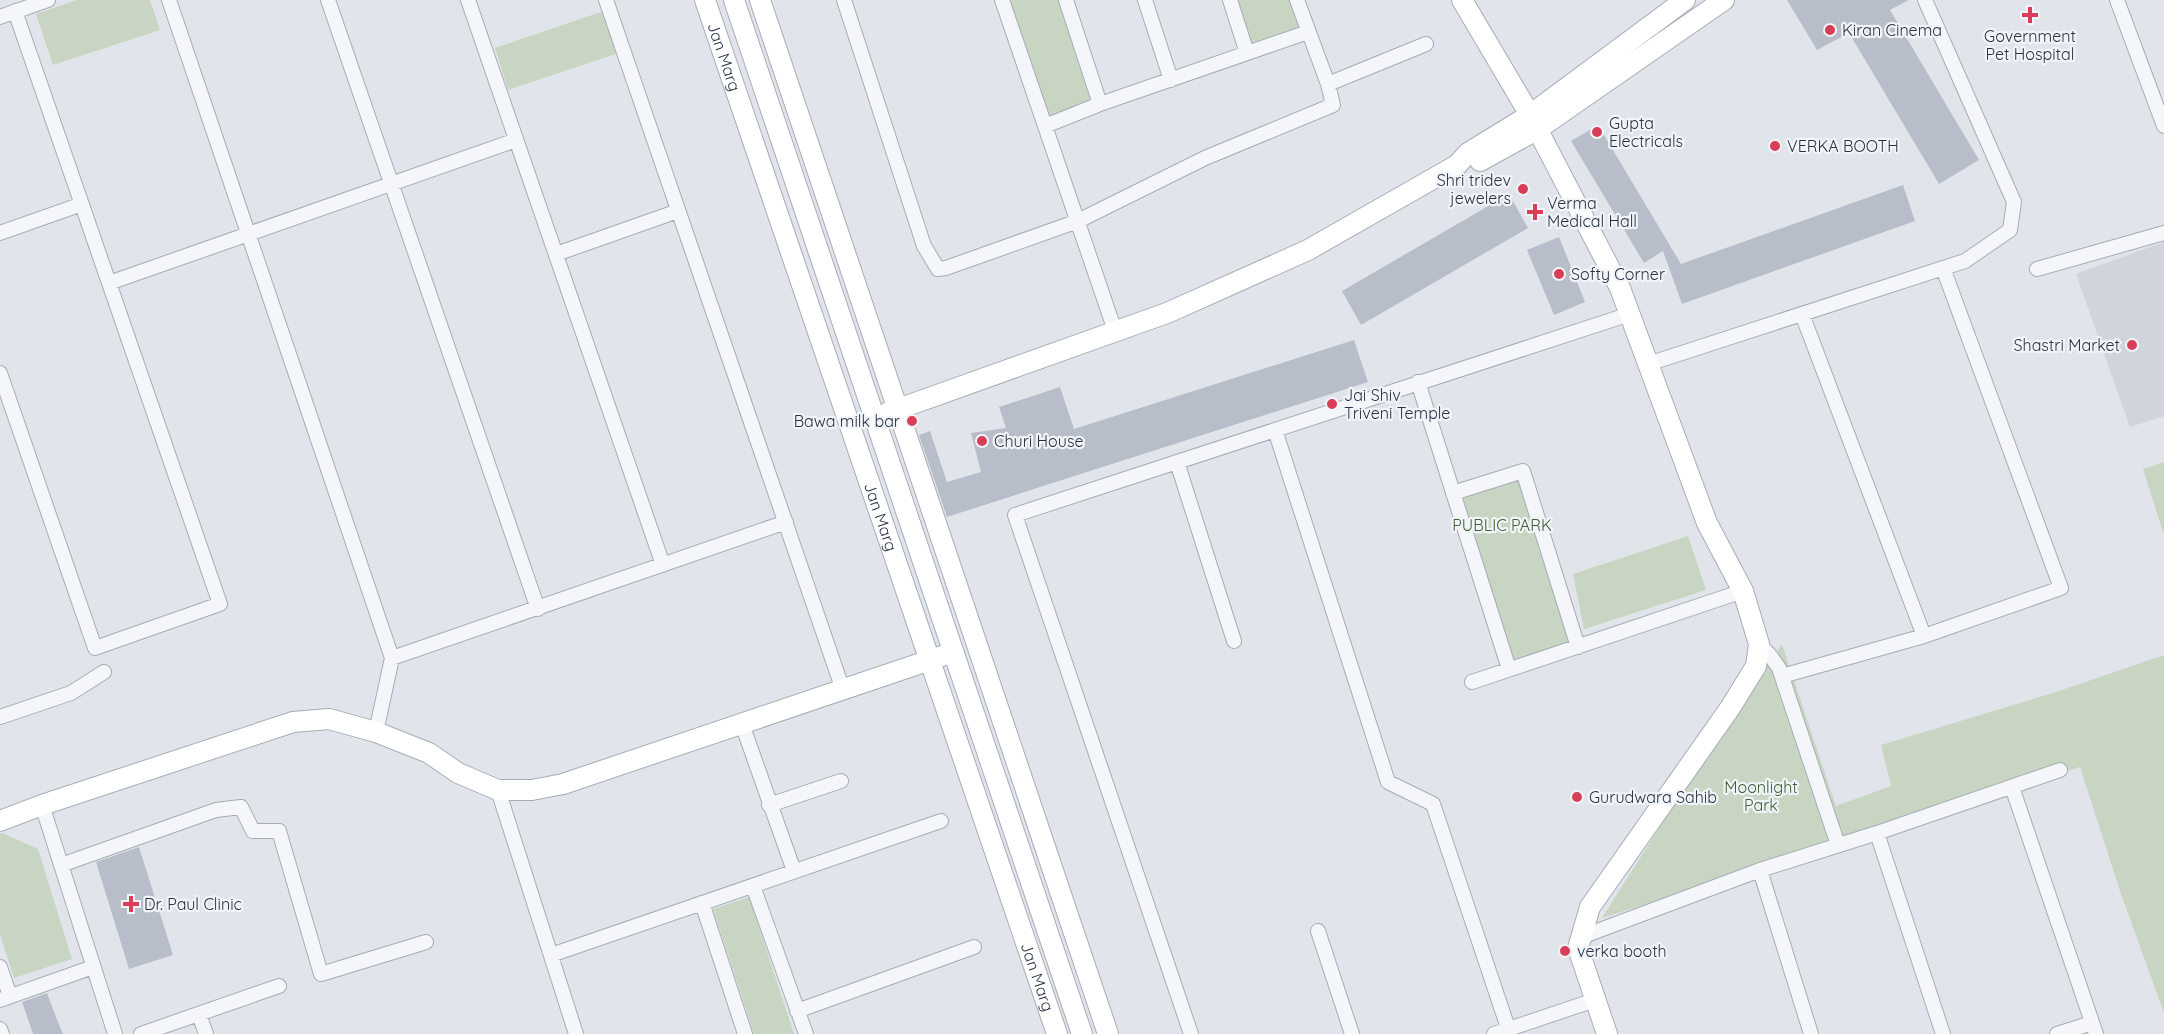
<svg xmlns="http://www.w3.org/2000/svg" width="2164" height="1034" viewBox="0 0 2164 1034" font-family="Quicksand,sans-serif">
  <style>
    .built { fill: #cfd4dd }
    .green { fill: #c7d5c2 }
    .building { fill: #b8bec9 }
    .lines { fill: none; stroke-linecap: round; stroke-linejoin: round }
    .street-casing { stroke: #a6acb6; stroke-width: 16 }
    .secondary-casing { stroke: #a6acb6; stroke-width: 22 }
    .street { stroke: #f4f6f9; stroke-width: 14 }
    .secondary { stroke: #fff; stroke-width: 20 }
    .poi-dot { fill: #d83e57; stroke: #f1f4f8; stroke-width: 2 }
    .labels { text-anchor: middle; stroke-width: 4.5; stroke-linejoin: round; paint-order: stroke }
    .poi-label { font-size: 16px; fill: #283244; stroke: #f1f4f8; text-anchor: start }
    .street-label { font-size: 16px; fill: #283244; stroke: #f1f4f8 }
    .park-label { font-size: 16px; fill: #3d6134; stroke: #f1f4f8 }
  </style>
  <rect width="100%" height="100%" fill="#e1e5eb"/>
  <path class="built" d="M2164 242V416L2130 427 2076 274Z"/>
  <path class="green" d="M77 0H150L160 30 53 65 36 14Z
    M997 0H1060L1094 101 1038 120Z
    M1236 0H1291L1300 29 1251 46Z
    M604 11 616 54 508 90 495 48Z
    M2164 462V535L2143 469Z
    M1523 471 1578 647 1509 669 1453 493Z
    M1688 536 1706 590 1584 629 1573 574Z
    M1782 644 1836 806 1891 786 1881 745 2056 692 2164 655V1013L2121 894 2080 767 1602 918 1708 751Z
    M2 833 38 849 72 959 14 978 0 935V834Z
    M749 897 794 1034H754L713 909Z"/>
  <path class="building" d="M1787 0H1909L1890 10 1979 160 1939 184 1849 33 1817 50Z
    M1598 125 1681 264 1903 185 1915 221 1682 304 1663 251 1644 263 1571 141Z
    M1509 194 1528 228 1361 325 1342 291Z
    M1559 237 1585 302 1554 315 1527 250Z
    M1354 340 1368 382 947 517 919 435 930 431 947 482 981 472 971 433 1006 428 999 407 1060 387 1074 429Z
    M139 847 173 955 129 969 96 862Z
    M47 993 56 1017 63 1034H33L22 1002Z"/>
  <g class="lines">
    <g class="street-casing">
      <path id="street" d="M169 0 392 658 376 732
        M328 0 538 609
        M468 0 663 565
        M606 0 843 690
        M844 0 924 246 938 269 946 268 1078 221 1205 158 1333 105 1328 84 1426 44
        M1002 0 1115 331
        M1066 0 1100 104
        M1145 0 1171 80
        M1230 0 1247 53
        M1297 0 1328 84
        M2117 0 2164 126
        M0 17 48 0
        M1045 126 1100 104 1308 32
        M0 233 82 204
        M556 254 678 211
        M2037 269 2164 233
        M109 283 516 140
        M1802 314 1924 636
        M1648 364 1965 261 2010 230 2014 202 1925 0
        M0 373 95 648 220 604 15 11
        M1418 382 1509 669
        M1275 430 1388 782 1433 804 1510 1034
        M1177 462 1234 641
        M1453 493 1523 471 1578 647
        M1759 644 1769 654 1779 668 1838 845
        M392 658 786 522
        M1782 676 1924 636 2061 588 1943 268
        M1472 682 1743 591
        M0 717 71 693 104 672
        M742 724 794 871
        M2012 787 2096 1034
        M498 790 576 1034
        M42 805 115 1034
        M769 805 841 781
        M1877 833 1943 1034
        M61 865 216 810 241 807 253 831H279L321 974 426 942
        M1760 870 1811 1034
        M753 886 806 1034
        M702 903 745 1034
        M1318 931 1352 1034
        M1581 937 1760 870 1877 833 2060 770
        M551 955 941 821
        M0 967 10 996
        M0 1000 93 967
        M797 1011 974 947
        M199 1014 206 1034
        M0 1029 2 1034
        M141 1034 279 986
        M1191 1034 1015 515 1630 314
        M1494 1034 1595 1000
        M2057 1034 2092 1023"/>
    </g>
    <g class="secondary-casing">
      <g id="secondary">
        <path id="s1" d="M705 0 1057 1034"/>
        <path d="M734 0 1082 1034"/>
        <path d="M760 0 1108 1034"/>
        <path d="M1462 0 1530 115 1620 288 1707 523 1743 591 1759 644 1756 666 1730 708 1590 907 1578 948 1607 1034"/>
        <path d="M1480 161 1538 129 1724 0"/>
        <path d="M887 413 1167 313 1308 250 1457 165 1468 153 1530 115 1685 0"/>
        <path d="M0 821 42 805 293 722 329 719 376 732 429 753 458 773 498 790H532L563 784 942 656"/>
      </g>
    </g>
    <use href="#street" class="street"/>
    <use href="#secondary" class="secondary"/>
  </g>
  <g class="poi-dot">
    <path d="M2027 6h6v6h6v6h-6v6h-6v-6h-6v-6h6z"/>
    <circle cx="1830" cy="30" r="6"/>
    <circle cx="1597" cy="132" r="6"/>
    <circle cx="1775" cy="146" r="6"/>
    <circle cx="1523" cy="189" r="6"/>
    <path d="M1532 203h6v6h6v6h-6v6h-6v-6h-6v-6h6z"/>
    <circle cx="1559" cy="274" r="6"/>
    <circle cx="2132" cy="345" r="6"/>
    <circle cx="1332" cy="404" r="6"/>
    <circle cx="912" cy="421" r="6"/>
    <circle cx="982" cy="441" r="6"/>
    <circle cx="1577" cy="797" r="6"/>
    <path d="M128 895h6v6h6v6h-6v6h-6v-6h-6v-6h6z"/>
    <circle cx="1565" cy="951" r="6"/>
  </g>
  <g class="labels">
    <g class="poi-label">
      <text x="1842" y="36">Kiran Cinema</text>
      <text x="2030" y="42" text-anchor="middle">Government<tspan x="2030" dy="18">Pet Hospital</tspan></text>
      <text x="1609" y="129">Gupta<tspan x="1609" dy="18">Electricals</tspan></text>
      <text x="1787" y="152">VERKA BOOTH</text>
      <text x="1511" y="186" text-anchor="end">Shri tridev<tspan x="1511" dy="18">jewelers</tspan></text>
      <text x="1547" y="209">Verma<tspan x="1547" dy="18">Medical Hall</tspan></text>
      <text x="1571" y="280">Softy Corner</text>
      <text x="2120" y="351" text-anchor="end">Shastri Market</text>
      <text x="1344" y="401">Jai Shiv<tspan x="1344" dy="18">Triveni Temple</tspan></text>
      <text x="900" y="427" text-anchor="end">Bawa milk bar</text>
      <text x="994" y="447">Churi House</text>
      <text x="1589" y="803">Gurudwara Sahib</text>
      <text x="144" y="910">Dr. Paul Clinic</text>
      <text x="1577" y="957">verka booth</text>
    </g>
    <g class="street-label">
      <text dy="6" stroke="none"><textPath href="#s1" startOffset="60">Jan Marg</textPath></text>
      <text dy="6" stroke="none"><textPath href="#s1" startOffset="546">Jan Marg</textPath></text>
      <text dy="6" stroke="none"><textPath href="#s1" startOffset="1032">Jan Marg</textPath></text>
    </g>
    <g class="park-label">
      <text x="1502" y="531">PUBLIC PARK</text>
      <text x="1761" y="793">Moonlight<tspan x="1761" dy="18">Park</tspan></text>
    </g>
  </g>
</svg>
